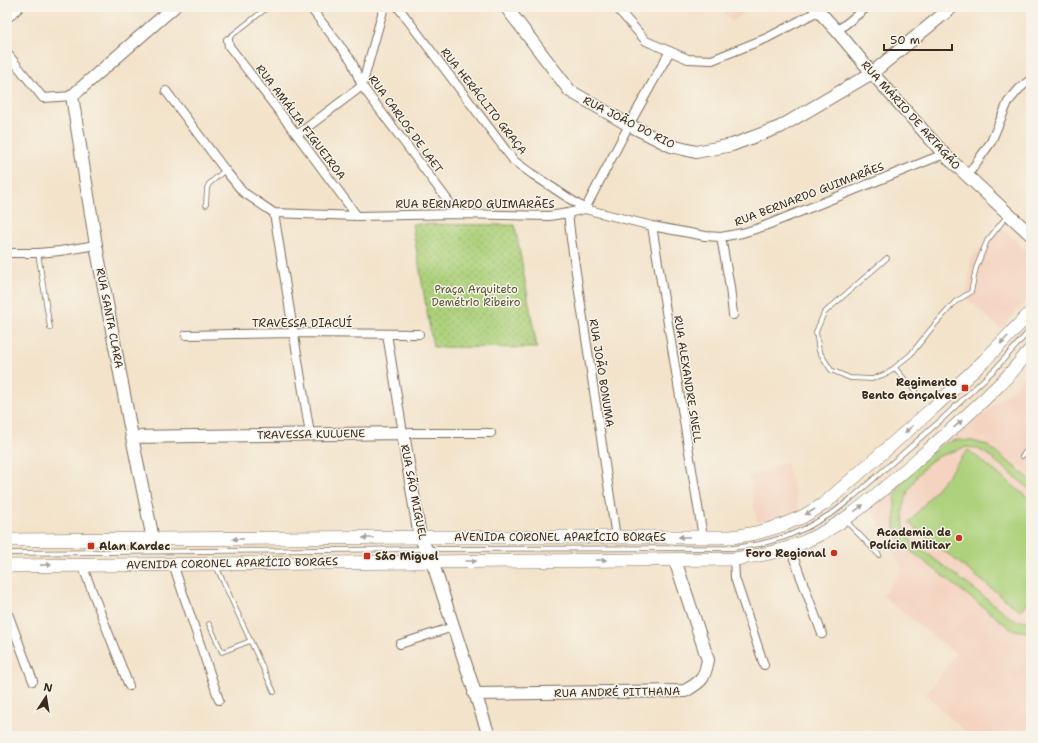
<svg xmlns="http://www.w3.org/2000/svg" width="1038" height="743" viewBox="0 0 1038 743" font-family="'Shantell Sans',sans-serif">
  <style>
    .built { fill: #f4d3c0 }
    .park { fill: url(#park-dots); stroke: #747e4c }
    .pitch { fill: #add17b; stroke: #747e4c }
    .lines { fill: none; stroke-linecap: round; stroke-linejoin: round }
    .lane-casing { stroke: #7b6b5b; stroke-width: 5.5 }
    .street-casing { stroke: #7b6b5b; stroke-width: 10 }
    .secondary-casing { stroke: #7b6b5b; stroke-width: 14 }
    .primary-casing { stroke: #7b6b5b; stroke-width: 14 }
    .lane { stroke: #fff; stroke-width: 4 }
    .street { stroke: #fff; stroke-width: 8 }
    .secondary { stroke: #fff; stroke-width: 12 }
    .primary { stroke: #fff; stroke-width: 13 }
    .oneway { fill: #a79f9a }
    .poi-dot { fill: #c8321e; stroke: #f7f3e8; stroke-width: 1.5 }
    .labels { text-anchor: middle; stroke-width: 3; stroke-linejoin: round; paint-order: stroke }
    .street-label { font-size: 11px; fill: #3b2a1e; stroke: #f7f3e8 }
    .park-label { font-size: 11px; fill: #585435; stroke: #f7f3e8 }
    .poi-label { font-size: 11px; font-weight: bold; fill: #3b2a1e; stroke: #f7f3e8; text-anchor: end }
  </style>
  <defs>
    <pattern id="park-dots" width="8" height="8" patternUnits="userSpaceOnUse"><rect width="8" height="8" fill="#add17b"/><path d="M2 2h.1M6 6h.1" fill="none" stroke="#8eaa64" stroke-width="1.8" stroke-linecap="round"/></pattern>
  </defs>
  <rect width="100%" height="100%" fill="#f7f3e8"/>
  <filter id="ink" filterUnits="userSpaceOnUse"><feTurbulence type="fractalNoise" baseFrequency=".025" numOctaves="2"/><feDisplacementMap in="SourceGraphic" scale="8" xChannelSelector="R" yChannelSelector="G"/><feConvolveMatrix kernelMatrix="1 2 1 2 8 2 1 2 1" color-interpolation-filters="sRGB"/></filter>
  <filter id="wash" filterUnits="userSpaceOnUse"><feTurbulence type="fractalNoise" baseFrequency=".012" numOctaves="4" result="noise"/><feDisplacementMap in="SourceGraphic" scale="16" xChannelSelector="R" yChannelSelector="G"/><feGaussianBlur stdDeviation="0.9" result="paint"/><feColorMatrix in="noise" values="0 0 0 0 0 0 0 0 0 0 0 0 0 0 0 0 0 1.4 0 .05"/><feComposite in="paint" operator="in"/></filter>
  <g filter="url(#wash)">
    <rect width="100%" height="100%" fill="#f3e3cb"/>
    <path class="built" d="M720 7H751L732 22Z
      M1000 227 1031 254V295L1000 329 966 298 971 259Z
      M1031 368V736H970L926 695 955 654 883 596 902 569 871 507 1012 390Z
      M786 462 800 511 757 522 749 476Z"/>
    <path class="park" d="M412 224 515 225 537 348 433 347Z"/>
    <path class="pitch" d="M956 440 972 441 987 445 1031 480V490L987 454 976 448 966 447 937 457 927 464 917 476 908 491 903 510 904 527 911 541 1014 620 1024 621H1031V632L1019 631 1011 629 906 547 900 540 895 530V500L898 488 905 474 944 443Z
      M968 450 1031 500V597L1020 611 909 523Z"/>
  </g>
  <g filter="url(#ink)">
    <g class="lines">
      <g class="lane-casing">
        <path id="lane" d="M228 40 231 36 268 7
          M206 205 207 188 209 184 225 170
          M38 253 50 328
          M887 258 824 313 816 332 819 351 831 370 850 378 872 379 888 373 911 354 931 329 955 302 971 292 976 268 987 241 1007 216
          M895 368 915 391
          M1022 456 1031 446
          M846 521 879 555
          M7 553 426 549 733 548 760 544 785 537 806 528 834 512 853 497 941 420 995 369 1031 329
          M216 566 274 692
          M209 624 222 652 250 641"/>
      </g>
      <g class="street-casing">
        <path id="street" d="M310 7 351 60 362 86 458 214
          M398 7 514 161 532 174 585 209
          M616 7 646 41 688 59 712 60 767 38 818 11
          M837 31 867 7
          M228 40 229 46 297 135 357 216
          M7 53 43 98 72 96
          M166 91 225 170 243 192 274 213
          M297 135 362 86 384 7
          M967 176 991 142 1008 102 1019 89 1031 79
          M585 209 629 125 670 51
          M274 213 357 216 458 214 549 216 568 213 585 209 652 226 705 236 721 237 742 233 762 227 944 154
          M274 213 310 434
          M568 213 571 239 616 537
          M652 226 703 537
          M721 237 730 287 733 315
          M7 253H38L60 251 96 245
          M387 334 403 433H491
          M186 335 294 333 419 334
          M790 548 822 634
          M734 559 735 578 764 665
          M173 564 219 700
          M82 565 129 686
          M7 611 33 681
          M400 644 453 627"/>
      </g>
      <g class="secondary-casing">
        <path id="secondary" d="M506 7 570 91 629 125 671 146 696 152 732 145 780 127 872 73 952 7
          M815 7 837 31 872 73 944 154 1031 235
          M7 16 17 7
          M132 437 403 433 420 537 432 561 489 736
          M153 539 132 437 96 245 72 96 174 7
          M474 694 685 691C702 681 704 680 708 660L675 560"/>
      </g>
      <g class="primary-casing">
        <path id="primary" d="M7 540 432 537H732L756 533 780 526 802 517 824 504 932 409 985 360 1031 312
          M7 566 734 559C753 556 773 554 791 547 840 530 879 493 918 459 948 433 977 407 1005 379 1014 370 1022 359 1031 349"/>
      </g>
      <use href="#lane" class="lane"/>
      <use href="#street" class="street"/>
      <use href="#secondary" class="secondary"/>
      <use href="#primary" class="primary"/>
    </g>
    <defs><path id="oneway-solid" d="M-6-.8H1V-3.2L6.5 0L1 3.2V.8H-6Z"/></defs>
    <g class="oneway">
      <use href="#oneway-solid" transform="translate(1004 340) rotate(134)"/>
      <use href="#oneway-solid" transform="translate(958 424) rotate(-41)"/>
      <use href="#oneway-solid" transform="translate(909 429) rotate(139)"/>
      <use href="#oneway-solid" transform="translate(859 508) rotate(-38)"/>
      <use href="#oneway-solid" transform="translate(810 512) rotate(150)"/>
      <use href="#oneway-solid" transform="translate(684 537) rotate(180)"/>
      <use href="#oneway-solid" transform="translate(368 538) rotate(180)"/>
      <use href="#oneway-solid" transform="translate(238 539) rotate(180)"/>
      <use href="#oneway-solid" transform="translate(601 560)"/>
      <use href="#oneway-solid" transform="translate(471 561)"/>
      <use href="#oneway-solid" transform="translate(46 565) rotate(-1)"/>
    </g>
  </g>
  <g class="poi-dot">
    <rect x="961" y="384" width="8" height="8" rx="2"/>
    <circle cx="959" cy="538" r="4"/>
    <rect x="87" y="542" width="8" height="8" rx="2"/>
    <circle cx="834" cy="553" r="4"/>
    <rect x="363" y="552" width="8" height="8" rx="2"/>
  </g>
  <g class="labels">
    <g class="street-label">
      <text transform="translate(484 101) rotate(52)" y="4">RUA HERÁCLITO GRAÇA</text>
      <text transform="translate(911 115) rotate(48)" y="4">RUA MÁRIO DE ARTAGÃO</text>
      <text transform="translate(301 122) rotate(53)" y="4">RUA AMÁLIA FIGUEIROA</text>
      <text transform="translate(629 122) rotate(27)" y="4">RUA JOÃO DO RIO</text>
      <text transform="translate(406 124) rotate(54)" y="4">RUA CARLOS DE LAET</text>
      <text transform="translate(809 194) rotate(-21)" y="4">RUA BERNARDO GUIMARÃES</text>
      <text x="475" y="208">RUA BERNARDO GUIMARÃES</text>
      <text transform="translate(110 318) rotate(79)" y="4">RUA SANTA CLARA</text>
      <text x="302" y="327">TRAVESSA DIACUÍ</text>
      <text transform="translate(602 373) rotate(81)" y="4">RUA JOÃO BONUMA</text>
      <text transform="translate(688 379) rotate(81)" y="4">RUA ALEXANDRE SNELL</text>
      <text transform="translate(311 434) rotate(-1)" y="4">TRAVESSA KULUENE</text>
      <text transform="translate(414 492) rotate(79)" y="4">RUA SÃO MIGUEL</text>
      <text x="560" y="541">AVENIDA CORONEL APARÍCIO BORGES</text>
      <text transform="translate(232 563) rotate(-1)" y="4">AVENIDA CORONEL APARÍCIO BORGES</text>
      <text transform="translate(617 692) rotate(-1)" y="4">RUA ANDRÉ PITTHANA</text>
    </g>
    <g class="park-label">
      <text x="476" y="293">Praça Arquiteto<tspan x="476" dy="13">Demétrio Ribeiro</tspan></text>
    </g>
    <g class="poi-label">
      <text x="957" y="386">Regimento<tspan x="957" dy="13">Bento Gonçalves</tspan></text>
      <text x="951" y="536">Academia de<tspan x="951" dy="13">Polícia Militar</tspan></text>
      <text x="99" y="550" text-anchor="start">Alan Kardec</text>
      <text x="826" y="557">Foro Regional</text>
      <text x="375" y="560" text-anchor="start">São Miguel</text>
    </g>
  </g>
  <rect width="1038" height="743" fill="none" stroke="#f7f3e8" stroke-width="24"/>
  <g transform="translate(46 697) rotate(12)" stroke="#f7f3e8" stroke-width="3" paint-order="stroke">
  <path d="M0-3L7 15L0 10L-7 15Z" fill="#3b2a1e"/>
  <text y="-6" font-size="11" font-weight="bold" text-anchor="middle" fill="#3b2a1e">N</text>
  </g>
  <path d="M884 44v6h68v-6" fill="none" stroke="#3b2a1e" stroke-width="2"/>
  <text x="890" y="44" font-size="12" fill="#3b2a1e" stroke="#f7f3e8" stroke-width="3" paint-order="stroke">50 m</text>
</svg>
